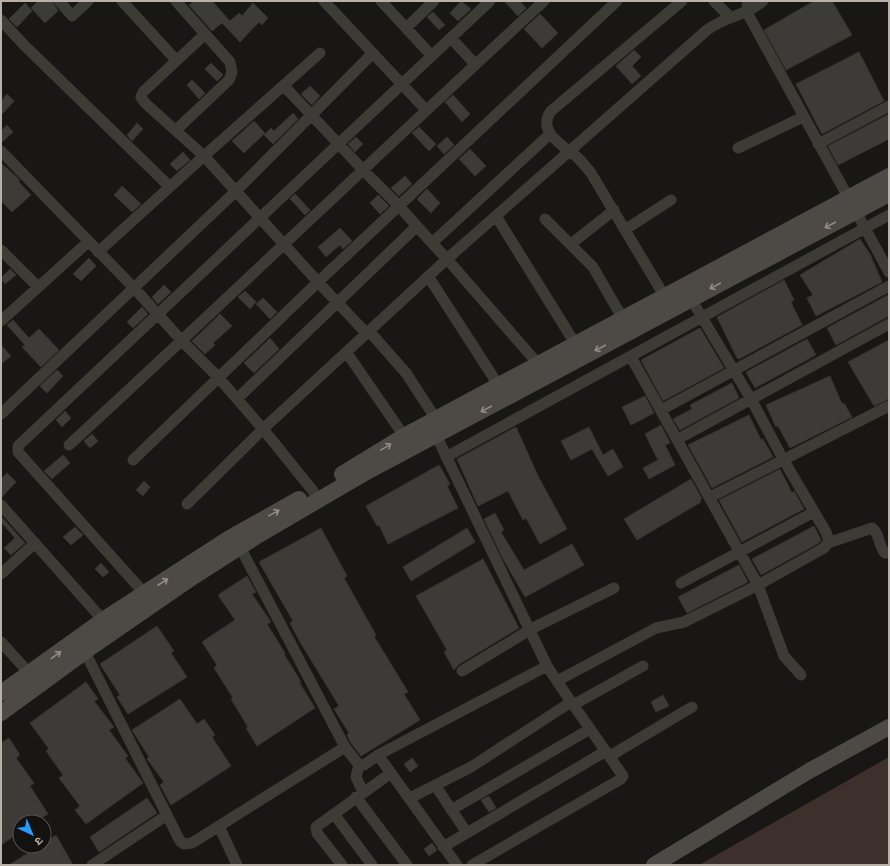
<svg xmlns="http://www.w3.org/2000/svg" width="890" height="866" viewBox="0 0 890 866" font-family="Mulish,'Noto Sans Devanagari',sans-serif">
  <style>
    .water { fill: #3d2f2b }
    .building { fill: #3d3b38; stroke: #34332f }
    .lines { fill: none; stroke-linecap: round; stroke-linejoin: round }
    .street { stroke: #3d3b36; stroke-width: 11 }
    .secondary { stroke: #4d4944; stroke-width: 16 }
    .oneway { stroke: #938c84 }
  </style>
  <rect width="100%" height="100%" fill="#181716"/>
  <path class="water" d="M889 757V865H699Z"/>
  <path class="building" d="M38 1H52L58 11 45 23 31 8Z
    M194 1H212L230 21 239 13 242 16 253 3 268 18 262 25 259 22 240 42 222 23 212 31 189 5Z
    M461 1 471 9 458 21 450 13Z
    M504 1H520L526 8 518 16Z
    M814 1H832L852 35 786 70 764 30Z
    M25 3 32 11 17 27 9 19Z
    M433 12 445 25 439 30 427 17Z
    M540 14 558 33 542 48 524 29Z
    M634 50 641 57 632 66 641 76 632 84 616 66Z
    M859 52 884 101 822 134 796 84Z
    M211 63 223 75 217 81 205 69Z
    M192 80 205 93 199 99 187 85Z
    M310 86 320 96 312 105 301 94Z
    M7 94 14 101 1 115V101Z
    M453 95 470 114 462 122 445 102Z
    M293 113 298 119 273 144 264 135 271 128 274 131Z
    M889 114V139L838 165 828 146Z
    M254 121 265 133 244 153 232 141Z
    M137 123 143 129 132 141 127 135Z
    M7 125 13 132 1 143V131Z
    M419 127 436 144 429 151 412 133Z
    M356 137 363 144 355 152 348 144Z
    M447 137 454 145 444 154 437 146Z
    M470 149 486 166 475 176 459 159Z
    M183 152 190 160 177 171 170 164Z
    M1 163 20 180 18 181 31 195 12 212 1 201Z
    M405 176 412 184 399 196 391 188Z
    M122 186 141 204 132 212 114 195Z
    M427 189 440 203 431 213 417 199Z
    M295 194 310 210 305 215 290 199Z
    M378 195 389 206 380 214 370 203Z
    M340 228 352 241 343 249 340 245 326 257 318 247Z
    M860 239 870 254 882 282 816 316 807 298 813 295 800 275Z
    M89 258 96 266 81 281 73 274Z
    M10 269 16 275 5 284 1 278Z
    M784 280 794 300 791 302 802 325 739 359 737 358 717 317Z
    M164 285 171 292 158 304 152 297Z
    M245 291 256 302 250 309 238 297Z
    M888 295 889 316 836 345 827 328Z
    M263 298 277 312 270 319 256 304Z
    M142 307 148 314 133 328 127 322Z
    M220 314 232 326 213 343 215 345 205 354 192 341Z
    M13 320 29 338 39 329 59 350 41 367 22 347 25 345 7 325Z
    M700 328 724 368 663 401 641 360Z
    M270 338 279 349 254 373 244 363Z
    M807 339 816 355 755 388 746 372Z
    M889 340V399L874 406 848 362Z
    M1 345 11 356 1 364Z
    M57 370 63 376 47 393 40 386Z
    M830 376 842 404 844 403 852 417 790 448 778 426 776 427 766 405Z
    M732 383 739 398 680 430 673 419 692 409 690 405Z
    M645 396 654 413 631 425 622 407Z
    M65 411 71 418 62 427 56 420Z
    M749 415 761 440 763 439 773 457 712 488 688 445Z
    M661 425 670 443 665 445 675 465 649 479 643 468 658 460 645 434Z
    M516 427 538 476 567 529 540 544 526 518 523 520 508 491 478 506 457 459Z
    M589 427 603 455 613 449 623 467 608 476 592 449 571 460 561 441Z
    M92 434 98 441 90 448 84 441Z
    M63 455 70 463 52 479 44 471Z
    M439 465 450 484 447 486 458 508 388 544 379 525 377 526 366 506Z
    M780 469 792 493 794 491 804 509 742 542 719 500Z
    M7 473 16 482 1 498V479Z
    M691 479 702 499 700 500 701 502 637 540 624 519Z
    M144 481 150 487 143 496 136 490Z
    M495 513 504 530 501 532 524 570 572 544 584 565 525 597 502 557 484 519Z
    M1 516 25 543 11 555 4 548 15 538 1 522Z
    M814 526 821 540 819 543 761 575 752 559Z
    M75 527 83 535 71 545 63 537Z
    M321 528 347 576 344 578 376 635 374 636 408 692 404 694 420 720 361 756 351 743 347 735 349 733 334 709 339 706 300 642 290 623 293 621 259 562Z
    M467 528 475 542 411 581 403 567Z
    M483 559 519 628 458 665 454 670 444 652 447 650 416 596Z
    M101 563 109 572 103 577 95 569Z
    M739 565 748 582 687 613 678 597Z
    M247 576 256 592 252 594 271 622 267 624 285 653 284 654 301 682H299L315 708 257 746 246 728 248 727 231 699 233 698 214 668 217 665 202 642 235 620 218 595Z
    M157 626 174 651 171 653 187 677 128 714 117 697 120 695 100 664Z
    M86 682 98 699 94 701 114 727 109 730 128 756 125 758 143 783 86 824 75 810 80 806 59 778 63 775 46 751 49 749 30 723Z
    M663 695 669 706 656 712 651 702Z
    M180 699 197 724 204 719 215 735 212 737 231 766 171 805 160 785 164 782 147 759 149 757 132 730Z
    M9 738 20 755 16 758 34 783 30 786 48 814 35 822H20V832L1 845V743Z
    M412 758 418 766 410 772 404 764Z
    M489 796 496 808 489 812 481 800Z
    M147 798 157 813 99 852 90 837Z
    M56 835 73 865H9L39 846H44V843Z
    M432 843 437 850 429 856 424 849Z"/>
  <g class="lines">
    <path class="street" d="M59 1 72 16 88 1
      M122 1 176 60
      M176 1 230 62 232 72 229 80 176 130
      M324 1 426 110
      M381 1 432 56
      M714 1 730 17
      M749 1 747 5 749 16 889 272
      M1 20 24 45 170 187
      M406 28 434 1
      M451 38 475 64
      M320 53 204 156 318 282 617 1
      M284 86 366 173 399 206 432 243
      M550 134 432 243 447 259 707 30C725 16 746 16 763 1
      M818 144 889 106
      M738 148 803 117
      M1 151 135 289 182 341 218 377 263 429 313 491 318 500
      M496 216 576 345
      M545 219 593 267 623 319
      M626 229 671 200
      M571 244 614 210
      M1 250 37 286
      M98 252 204 156 145 103 141 97 143 92 204 35
      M428 276 499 386
      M665 297 591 173C587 168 582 162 577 157 564 146 536 132 551 111L682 1
      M1 321 88 242
      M369 331 406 373 436 419
      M347 353 404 436
      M631 357 758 585 784 656 801 675
      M237 399 417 226
      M661 410 889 286
      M1 414 235 192 373 53
      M436 435 547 666 565 693 623 776 621 779 472 865
      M678 439 889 324
      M69 445C228 299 384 148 544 1
      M446 457 889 215
      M133 460 318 282 367 334
      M710 497 889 406
      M187 504 263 429 447 259 539 365
      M1 505 103 620
      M828 543 872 528C880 533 878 546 885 553H889
      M240 547 345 747 359 765H364L378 755
      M1 574 35 543
      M681 583 814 512
      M145 594 18 452V446L490 1
      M1 642 30 674
      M85 652 180 841 184 844 192 843 345 747
      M462 671 533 628 614 588
      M557 681 656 628 684 622 758 585 824 548 829 541 826 532 783 459 751 399 688 294
      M573 705 643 666
      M610 756 692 707
      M359 765 356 777 363 792
      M435 785 467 833
      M356 797 407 865
      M410 798 471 767 571 702
      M451 810 590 729
      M334 814 372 865
      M219 826 237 865
      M443 847 606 751
      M92 865 167 815
      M342 865 317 833 316 827 391 773
      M457 865 378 755 547 666"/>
    <path class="secondary" d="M342 474 404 436 889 176
      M1 693 103 620 228 539 299 499
      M1 713 90 648 193 577 257 536 363 474 889 194
      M654 865 809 771 889 727"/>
  </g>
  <defs><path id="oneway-shaft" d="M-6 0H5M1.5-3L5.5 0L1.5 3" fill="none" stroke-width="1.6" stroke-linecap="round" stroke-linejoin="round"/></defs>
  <g class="oneway">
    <use href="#oneway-shaft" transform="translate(830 225) rotate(152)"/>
    <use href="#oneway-shaft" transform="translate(715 286) rotate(152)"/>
    <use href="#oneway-shaft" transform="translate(600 348) rotate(152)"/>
    <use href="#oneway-shaft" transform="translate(486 409) rotate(152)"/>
    <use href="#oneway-shaft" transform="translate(386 447) rotate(-31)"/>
    <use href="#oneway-shaft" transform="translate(274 513) rotate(-29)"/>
    <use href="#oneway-shaft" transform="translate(163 582) rotate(-33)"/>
    <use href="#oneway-shaft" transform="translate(56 655) rotate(-36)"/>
  </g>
  <rect width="890" height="866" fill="none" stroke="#b9b0a7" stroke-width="4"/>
  <g transform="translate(32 834) rotate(136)"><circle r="19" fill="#131211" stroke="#55514d"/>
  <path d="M0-3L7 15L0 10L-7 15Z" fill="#2899fd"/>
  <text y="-6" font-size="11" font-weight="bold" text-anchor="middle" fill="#b9b0a7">उ</text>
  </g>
</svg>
